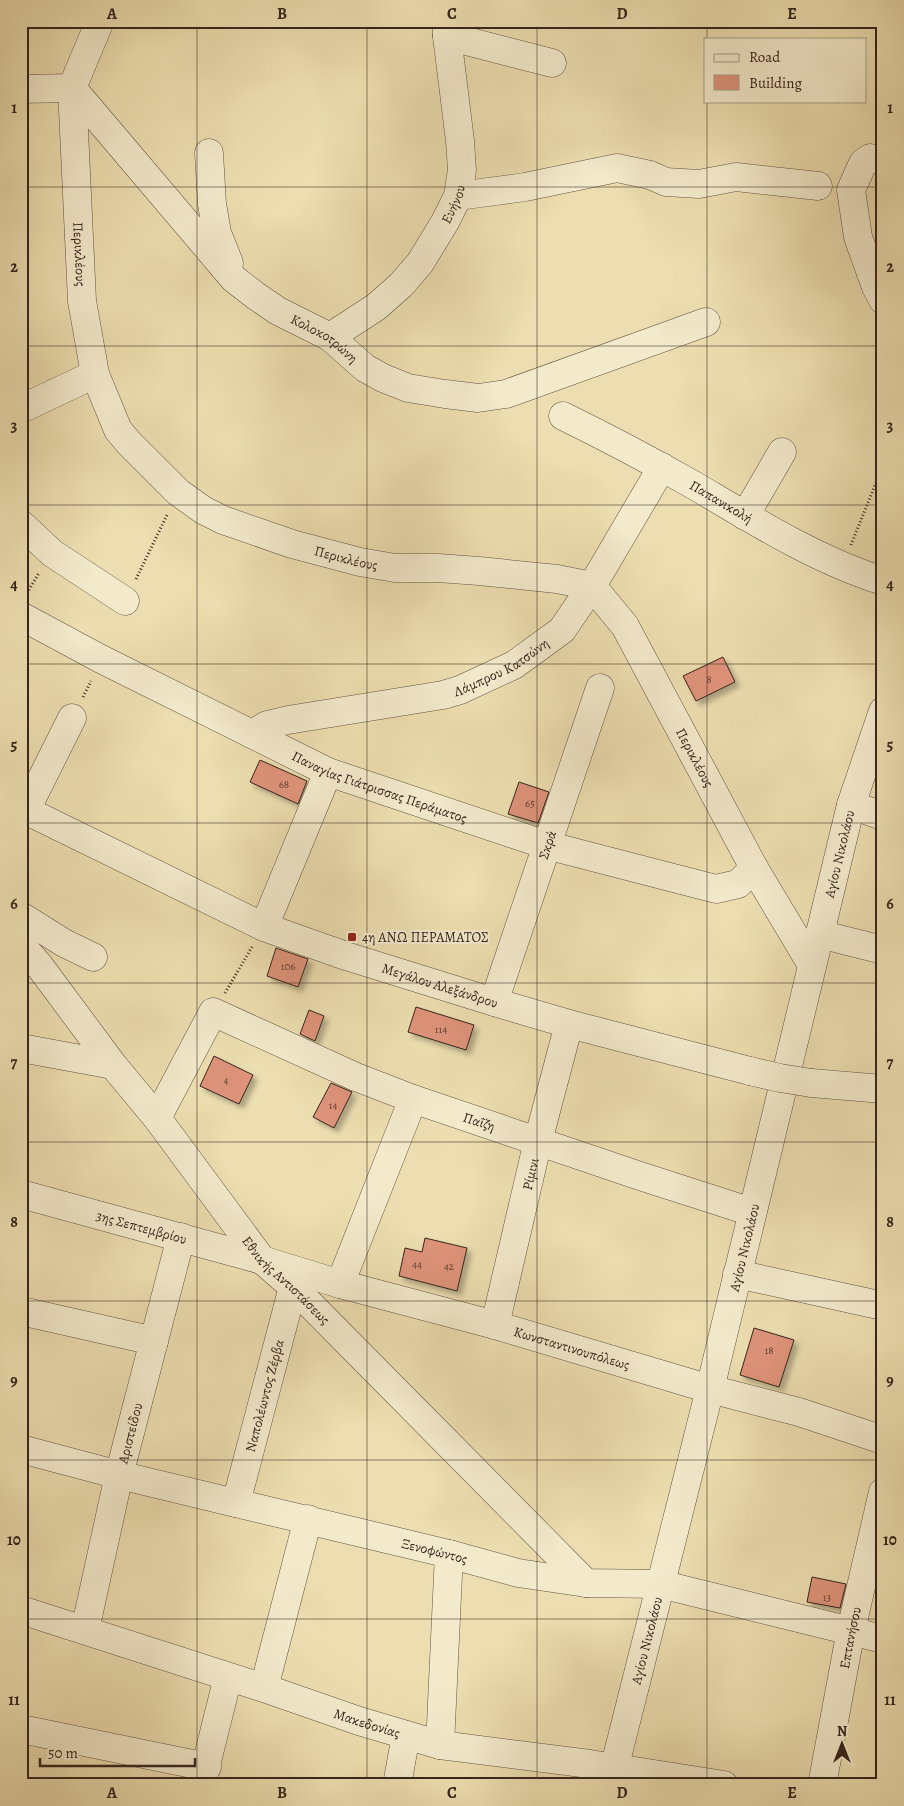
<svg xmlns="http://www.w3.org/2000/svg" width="904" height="1806" viewBox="0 0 904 1806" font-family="Alegreya,serif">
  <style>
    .building { fill: #de937a; stroke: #34251d; filter: url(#shadow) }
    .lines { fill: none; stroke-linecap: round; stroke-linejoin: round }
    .minor-casing { stroke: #625342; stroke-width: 29 }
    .path { stroke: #34251d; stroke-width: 3; stroke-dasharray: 1 2.5; stroke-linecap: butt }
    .minor { stroke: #f3eacc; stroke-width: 28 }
    .minor-bridge-casing { stroke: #625342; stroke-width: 29; stroke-linecap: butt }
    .minor-bridge { stroke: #f3eacc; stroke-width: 28 }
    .grid { fill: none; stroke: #34251d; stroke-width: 1; stroke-opacity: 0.55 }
    .poi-dot { fill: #8f2418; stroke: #f3eacc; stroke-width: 2 }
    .labels { text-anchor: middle; stroke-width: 4; stroke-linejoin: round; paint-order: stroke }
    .number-label { font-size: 11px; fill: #5e4034 }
    .street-label { font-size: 14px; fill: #34251d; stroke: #f3eacc }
    .poi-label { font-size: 14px; fill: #34251d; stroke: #f3eacc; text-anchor: start }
    .neatline { fill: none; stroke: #34251d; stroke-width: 2 }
    .grid-label { font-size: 16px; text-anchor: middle; font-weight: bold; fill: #34251d }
  </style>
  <defs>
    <filter id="shadow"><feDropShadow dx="4.5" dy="4.5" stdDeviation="2.5" flood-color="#0004"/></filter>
  </defs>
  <rect width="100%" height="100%" fill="#ecdeb0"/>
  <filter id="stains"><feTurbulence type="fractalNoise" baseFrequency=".004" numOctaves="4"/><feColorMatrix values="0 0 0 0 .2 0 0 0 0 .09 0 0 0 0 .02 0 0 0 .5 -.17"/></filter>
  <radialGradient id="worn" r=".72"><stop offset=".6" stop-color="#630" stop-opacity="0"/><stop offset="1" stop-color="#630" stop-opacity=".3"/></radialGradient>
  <path class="building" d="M723 657 735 682 696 701 683 676Z
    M260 760 307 781 298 804 250 782Z
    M519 782 549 792 538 823 508 814Z
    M276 948 308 959 298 987 267 976Z
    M416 1007 474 1025 466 1050 408 1032Z
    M309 1010 324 1016 315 1041 300 1034Z
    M214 1056 253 1075 239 1104 200 1086Z
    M331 1083 352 1092 334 1128 313 1117Z
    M425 1238 467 1248 457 1291 399 1276 405 1248 422 1252Z
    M754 1328 794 1340 779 1387 740 1375Z
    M812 1577 846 1584 840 1608 807 1602Z"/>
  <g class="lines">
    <g class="minor-casing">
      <g id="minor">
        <path id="s1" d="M100 21 72 88 82 301 95 374 118 430 129 443 178 492 203 510 223 520 292 544 360 562 395 568H438L479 571 557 579 592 586 625 626 754 868 812 965"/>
        <path d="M447 36 552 63"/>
        <path id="s2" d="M21 89 72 88 234 279 256 296 278 311 330 337 365 368 383 378 408 388 445 394 478 398 506 394 706 322"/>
        <path d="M209 153 212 204 217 233 229 263"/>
        <path d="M883 160 870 158 863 163 851 190 858 237 876 287 883 300"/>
        <path d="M458 196 525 187 617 168 650 175 666 182 699 184 736 177 818 186"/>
        <path id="s3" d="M330 337 376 307 401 285 420 263 445 222 458 196 462 170 460 141 447 36V21"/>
        <path d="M21 409 95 374"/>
        <path id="s4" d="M563 416C608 438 653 462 697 487 756 522 817 560 883 581"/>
        <path d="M745 516 782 452"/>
        <path d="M21 524 52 553 125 601"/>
        <path id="s5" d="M21 616 101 659 328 772 546 845 716 889 738 884 754 868"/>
        <path id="s6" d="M252 734 267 725 288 720 443 695 460 690 514 665 562 630 592 586 662 467"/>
        <path d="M851 805 883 816"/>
        <path id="s7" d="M21 808 264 927 346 956 494 1002 569 1024 750 1071"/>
        <path d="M26 810 72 718"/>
        <path d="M21 916 64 943 93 957"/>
        <path d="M264 927 328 772"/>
        <path d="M819 934 883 950"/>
        <path id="s8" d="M21 945 38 964 113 1065 157 1118 262 1260 293 1287 586 1583"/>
        <path id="s9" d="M494 1002 600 688"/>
        <path d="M21 1048 113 1065"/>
        <path d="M811 1083 883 1089"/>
        <path id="s10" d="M157 1118 213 1012 356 1077 413 1099 640 1176 752 1212"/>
        <path id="s11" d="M21 1194 262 1260 340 1284 495 1325 710 1389 799 1412 883 1440"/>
        <path d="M737 1274 883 1306"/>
        <path d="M340 1284 413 1099"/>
        <path d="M21 1311 154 1341"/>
        <path id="s12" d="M495 1325 538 1141 569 1024"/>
        <path id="s13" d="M21 1449 119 1475 449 1554 518 1573 586 1583 660 1584 883 1639"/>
        <path id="s14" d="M236 1503 293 1287"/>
        <path id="s15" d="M21 1610 264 1688 359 1721 440 1745 590 1764 724 1785"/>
        <path id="s16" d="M85 1630 119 1475 181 1237"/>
        <path d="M264 1688 308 1519"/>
        <path d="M21 1729 207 1767"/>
        <path d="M440 1745 449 1554"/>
        <path d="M201 1785 228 1677"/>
        <path d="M397 1785 406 1735"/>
        <path id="s17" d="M610 1785 710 1389 851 805 883 711"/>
        <path id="s18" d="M822 1785 851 1630 883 1492"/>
      </g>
    </g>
    <path class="path" d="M851 545 878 478
      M136 579 168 513
      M27 593 39 573
      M83 697 91 681
      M225 993 252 947"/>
    <use href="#minor" class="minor"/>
    <g class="minor-bridge-casing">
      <path id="minor-bridge" d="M750 1071 780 1078 811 1083"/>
    </g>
    <use href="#minor-bridge" class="minor-bridge"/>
  </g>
  <path class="grid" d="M197 21V1785M367 21V1785M537 21V1785M707 21V39M707 101V1785M21 187H883M21 346H883M21 505H883M21 664H883M21 823H883M21 983H883M21 1142H883M21 1301H883M21 1460H883M21 1619H883"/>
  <rect class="poi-dot" x="347" y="932" width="10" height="10" rx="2.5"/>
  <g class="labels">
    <g class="number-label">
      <text x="709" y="683">8</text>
      <text x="284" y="788">68</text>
      <text x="530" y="807">65</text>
      <text x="288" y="970">106</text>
      <text x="441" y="1033">114</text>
      <text x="226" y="1084">4</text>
      <text x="333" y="1109">14</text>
      <text x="417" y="1268">44</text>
      <text x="449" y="1270">42</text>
      <text x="769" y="1354">18</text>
      <text x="827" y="1601">13</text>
    </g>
    <g class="street-label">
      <text dy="5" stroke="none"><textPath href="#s3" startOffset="185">Ευήνου</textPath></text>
      <text dy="5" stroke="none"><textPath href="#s1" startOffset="239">Περικλέους</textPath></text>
      <text dy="5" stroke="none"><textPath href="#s2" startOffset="410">Κολοκοτρώνη</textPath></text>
      <text dy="5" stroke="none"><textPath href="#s4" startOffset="180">Παπανικολή</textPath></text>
      <text dy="5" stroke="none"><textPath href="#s1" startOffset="689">Περικλέους</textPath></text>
      <text dy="5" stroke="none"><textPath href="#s6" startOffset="261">Λάμπρου Κατσώνη</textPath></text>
      <text dy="5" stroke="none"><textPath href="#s1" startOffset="1138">Περικλέους</textPath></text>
      <text dy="5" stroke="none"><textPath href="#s5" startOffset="398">Παναγίας Γιάτρισσας Περάματος</textPath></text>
      <text dy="5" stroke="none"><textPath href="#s9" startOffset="166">Σκρά</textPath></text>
      <text dy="5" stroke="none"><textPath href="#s17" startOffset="959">Αγίου Νικολάου</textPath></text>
      <text dy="5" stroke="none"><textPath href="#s7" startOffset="456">Μεγάλου Αλεξάνδρου</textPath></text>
      <text dy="5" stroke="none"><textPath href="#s10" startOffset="408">Παΐζη</textPath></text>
      <text dy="5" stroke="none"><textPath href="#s12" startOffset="155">Ρίμινι</textPath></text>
      <text dy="5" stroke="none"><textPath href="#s11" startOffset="125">3ης Σεπτεμβρίου</textPath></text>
      <text dy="5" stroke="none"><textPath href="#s17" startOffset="554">Αγίου Νικολάου</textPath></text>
      <text dy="5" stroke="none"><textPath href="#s8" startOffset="428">Εθνικής Αντιστάσεως</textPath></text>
      <text dy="5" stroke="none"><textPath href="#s11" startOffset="572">Κωνσταντινουπόλεως</textPath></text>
      <text dy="5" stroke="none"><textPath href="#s14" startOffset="111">Ναπολέωντος Ζέρβα</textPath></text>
      <text dy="5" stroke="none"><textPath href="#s16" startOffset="202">Αριστείδου</textPath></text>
      <text dy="5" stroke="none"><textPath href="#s13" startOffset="426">Ξενοφώντος</textPath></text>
      <text dy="5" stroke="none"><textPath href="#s18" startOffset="150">Επτανήσου</textPath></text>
      <text dy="5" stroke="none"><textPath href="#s17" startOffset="149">Αγίου Νικολάου</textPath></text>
      <text dy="5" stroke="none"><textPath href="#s15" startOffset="364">Μακεδονίας</textPath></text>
    </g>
    <g class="poi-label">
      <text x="362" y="942">4η ΑΝΩ ΠΕΡΑΜΑΤΟΣ</text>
    </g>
  </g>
  <rect width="904" height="1806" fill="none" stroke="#ecdeb0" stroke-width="55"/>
  <rect x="704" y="38" width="162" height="65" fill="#f3eacc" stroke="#a79b86"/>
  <rect x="714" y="54" width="25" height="8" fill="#f3eacc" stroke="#a79b86"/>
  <text x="749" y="62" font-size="15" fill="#34251d">Road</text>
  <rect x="714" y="75" width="25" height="15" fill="#de937a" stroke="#a79b86"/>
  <text x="749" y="88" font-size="15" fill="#34251d">Building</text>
  <g transform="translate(842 1744)" stroke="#f3eacc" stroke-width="4" paint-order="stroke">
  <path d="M0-4L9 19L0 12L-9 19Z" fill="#34251d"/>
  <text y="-8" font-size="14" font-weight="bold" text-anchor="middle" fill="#34251d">N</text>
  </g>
  <path d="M40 1758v8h155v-8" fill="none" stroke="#34251d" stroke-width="2.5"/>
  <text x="48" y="1758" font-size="15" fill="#34251d" stroke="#f3eacc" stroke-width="4" paint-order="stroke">50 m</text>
  <rect x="28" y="28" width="848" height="1750" class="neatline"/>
  <g class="grid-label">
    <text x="112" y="19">A</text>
    <text x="282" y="19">B</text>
    <text x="452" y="19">C</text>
    <text x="622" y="19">D</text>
    <text x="792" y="19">E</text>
    <text x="14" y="113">1</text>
    <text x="890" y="113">1</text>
    <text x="14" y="272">2</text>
    <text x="890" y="272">2</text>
    <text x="14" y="431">3</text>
    <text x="890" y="431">3</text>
    <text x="14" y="590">4</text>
    <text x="890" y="590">4</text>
    <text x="14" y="750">5</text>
    <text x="890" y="750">5</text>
    <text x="14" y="909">6</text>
    <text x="890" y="909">6</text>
    <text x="14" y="1068">7</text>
    <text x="890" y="1068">7</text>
    <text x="14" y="1227">8</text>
    <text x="890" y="1227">8</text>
    <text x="14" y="1386">9</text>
    <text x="890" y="1386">9</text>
    <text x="14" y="1545">10</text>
    <text x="890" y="1545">10</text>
    <text x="14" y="1705">11</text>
    <text x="890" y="1705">11</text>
    <text x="112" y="1798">A</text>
    <text x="282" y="1798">B</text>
    <text x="452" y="1798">C</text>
    <text x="622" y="1798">D</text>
    <text x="792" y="1798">E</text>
  </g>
  <rect width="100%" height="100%" filter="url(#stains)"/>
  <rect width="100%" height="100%" fill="url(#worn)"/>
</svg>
